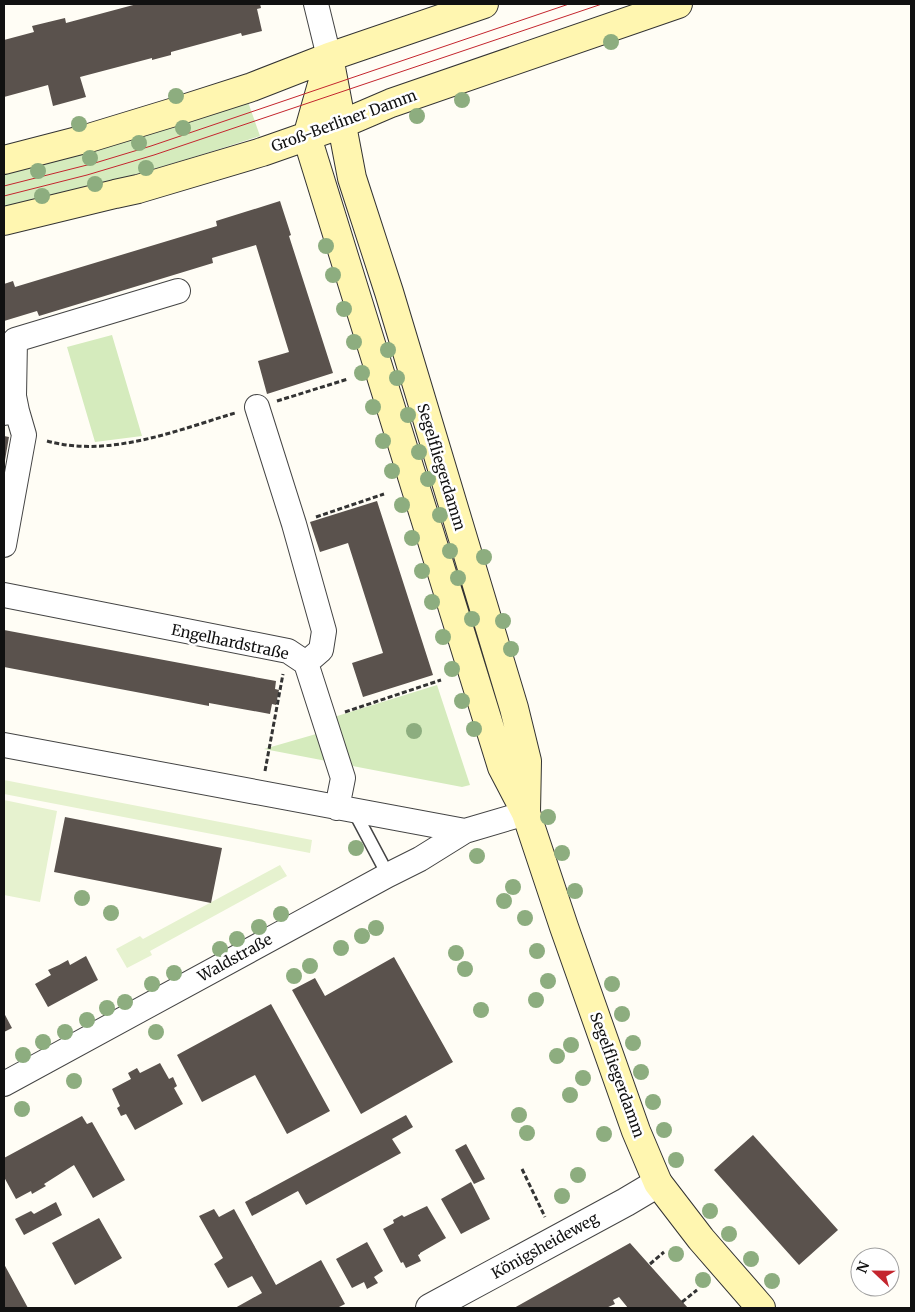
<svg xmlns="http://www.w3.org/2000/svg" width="915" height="1312" viewBox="0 0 915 1312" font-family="Merriweather,serif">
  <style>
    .green { fill: #d5ebbd }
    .pitch { fill: #e6f2cf }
    .building { fill: #5a524d }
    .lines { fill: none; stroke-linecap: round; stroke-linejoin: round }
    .service-casing { stroke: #444; stroke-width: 15 }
    .minor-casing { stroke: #444; stroke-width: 26 }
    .tertiary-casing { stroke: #444; stroke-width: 30 }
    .secondary-casing { stroke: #333; stroke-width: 30 }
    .path { stroke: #333; stroke-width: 3; stroke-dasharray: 5 2.5; stroke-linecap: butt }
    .service { stroke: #fff; stroke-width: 12 }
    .minor { stroke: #fff; stroke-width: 24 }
    .tertiary { stroke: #fff; stroke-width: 28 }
    .secondary { stroke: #fff6b0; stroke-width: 28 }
    .tram { stroke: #c4262e; stroke-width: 1 }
    .tree { fill: #8dad7f }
    .labels { text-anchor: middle; stroke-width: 5; stroke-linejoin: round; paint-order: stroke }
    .street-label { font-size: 15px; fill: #111; stroke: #fff }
  </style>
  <rect width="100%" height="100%" fill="#fffdf5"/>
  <path class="green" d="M247 99 260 136C176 163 91 189 4 210V171Z
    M112 335 142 436 95 442 67 347Z
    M437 685 470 785 462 787 264 749 337 728 334 717Z"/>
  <path class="pitch" d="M4 780 312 840 310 853 4 794Z
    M4 800 57 811 40 902 4 895Z
    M280 865 287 876 150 951 152 955 127 968 116 949 140 936 143 939Z"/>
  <path class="building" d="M137 4H260L261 8 257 9 262 31 242 36 241 33 171 52V55L152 60V58L80 77 86 97 53 106 48 85 4 97V40L34 32 32 26 65 18 66 23Z
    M280 201 291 235 289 236 333 373 267 394 258 361 289 352 256 245 212 258 213 263 39 316 37 311 4 321V284L13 281 15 287 174 239 217 226 216 221Z
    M4 436 9 437 5 460H4Z
    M377 501 433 675 363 697 352 663 383 653 348 543 320 552 310 522Z
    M4 630 276 681 275 689 279 690 276 705 272 704 270 714 209 703V706L178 700 4 667Z
    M65 817 222 848 211 903 54 872Z
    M86 956 98 980 48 1007 35 984 51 975 48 970 59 965 68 960 70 965Z
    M394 957 453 1062 361 1114 292 990 315 978 325 996Z
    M271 1004 330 1111 287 1134 255 1075 202 1102 177 1055Z
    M4 1013 12 1028 4 1032Z
    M160 1063 169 1079 173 1077 177 1086 174 1088 183 1104 135 1130 126 1114 121 1116 117 1108 120 1106 112 1089 131 1079 128 1073 137 1068 140 1073Z
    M406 1115 413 1127 392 1139 401 1153 306 1205 298 1191 252 1216 245 1202Z
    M82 1116 87 1124 92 1122 125 1180 93 1198 74 1165 44 1184 46 1186 32 1194 31 1191 16 1199 4 1177V1158Z
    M753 1135 838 1230 799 1265 714 1170Z
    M466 1144 485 1179 474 1184 455 1150Z
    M471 1182 490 1219 461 1234 441 1199Z
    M56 1202 62 1215 24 1235 15 1219 31 1211 34 1214Z
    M427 1206 446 1238 420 1253V1254L418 1255 421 1261 406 1268 403 1262 401 1263 383 1229 394 1223 393 1220 402 1215 404 1217Z
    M214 1209 219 1217 234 1209 276 1285 321 1260 345 1304 337 1308H327L326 1307 323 1308H235L262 1293 252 1276 228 1288 214 1264 223 1258 199 1216Z
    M99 1218 122 1258 75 1285 52 1243Z
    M367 1242 383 1271 374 1277 378 1283 367 1289 364 1282 352 1288 336 1259Z
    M630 1243 688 1308H628L619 1297 613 1300 615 1304 606 1308H514Z
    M4 1264 28 1308H4Z"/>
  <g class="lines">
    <g class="service-casing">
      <path id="service" d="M354 811 388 875"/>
    </g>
    <g class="minor-casing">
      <path id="minor" d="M316 4 329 57
        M257 407 294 524 324 631 321 650 306 663
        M4 413 17 411 14 396 15 340 178 291
        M4 545 24 435 17 411
        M4 595 288 651 306 663 343 778 337 808
        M4 745 465 831 526 813
        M4 1084 388 875 420 859 465 831"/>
    </g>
    <g class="tertiary-casing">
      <path id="tertiary" d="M430 1308 626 1202 658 1183"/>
    </g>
    <g class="secondary-casing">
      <path id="secondary" d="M329 57 352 178 389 292 514 708 527 761 526 812
        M307 137 502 767 526 813 564 927 636 1131 658 1183 701 1239 761 1308
        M307 137 328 63
        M4 160 89 138 171 113 252 87 329 57 484 4
        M4 221 115 194 138 189 262 152 342 124 391 103 678 4"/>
    </g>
    <path class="path" d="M277 401 348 379
      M47 441C109 458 175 431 235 413
      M316 517 384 494
      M345 712 441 680
      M265 771 283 674
      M522 1169 545 1217
      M650 1264 664 1252
      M682 1302 697 1290"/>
    <use href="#service" class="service"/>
    <use href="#minor" class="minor"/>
    <use href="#tertiary" class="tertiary"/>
    <use href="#secondary" class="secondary"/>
    <path class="tram" d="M4 186 95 163 151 146 569 4
      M4 196 87 175 154 155 602 4"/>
  </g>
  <g class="tree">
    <circle cx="611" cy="42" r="8"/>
    <circle cx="176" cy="96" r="8"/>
    <circle cx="462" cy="100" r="8"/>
    <circle cx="417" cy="116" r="8"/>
    <circle cx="79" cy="124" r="8"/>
    <circle cx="183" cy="128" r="8"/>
    <circle cx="139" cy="143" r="8"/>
    <circle cx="90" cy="158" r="8"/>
    <circle cx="146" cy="168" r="8"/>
    <circle cx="38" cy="171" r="8"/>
    <circle cx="95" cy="184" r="8"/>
    <circle cx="42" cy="196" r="8"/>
    <circle cx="326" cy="246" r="8"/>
    <circle cx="333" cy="275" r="8"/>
    <circle cx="344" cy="309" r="8"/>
    <circle cx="354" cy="342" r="8"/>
    <circle cx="388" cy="350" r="8"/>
    <circle cx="362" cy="373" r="8"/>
    <circle cx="397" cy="378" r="8"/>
    <circle cx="373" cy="407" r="8"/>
    <circle cx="408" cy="415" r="8"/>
    <circle cx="383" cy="441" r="8"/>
    <circle cx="419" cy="452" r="8"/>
    <circle cx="392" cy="471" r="8"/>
    <circle cx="428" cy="479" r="8"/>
    <circle cx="402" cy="505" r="8"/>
    <circle cx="440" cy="515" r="8"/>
    <circle cx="412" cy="538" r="8"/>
    <circle cx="450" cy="551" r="8"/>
    <circle cx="484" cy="557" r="8"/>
    <circle cx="422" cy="571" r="8"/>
    <circle cx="458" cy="578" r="8"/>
    <circle cx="432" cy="602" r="8"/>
    <circle cx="472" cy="619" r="8"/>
    <circle cx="503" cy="621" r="8"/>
    <circle cx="443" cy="637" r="8"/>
    <circle cx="511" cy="649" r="8"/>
    <circle cx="452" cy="669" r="8"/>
    <circle cx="462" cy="701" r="8"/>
    <circle cx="474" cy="729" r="8"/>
    <circle cx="414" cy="731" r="8"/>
    <circle cx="548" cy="817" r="8"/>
    <circle cx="356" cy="848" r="8"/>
    <circle cx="562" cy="853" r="8"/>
    <circle cx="477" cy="856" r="8"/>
    <circle cx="513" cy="887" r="8"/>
    <circle cx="575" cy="891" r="8"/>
    <circle cx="82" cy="898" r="8"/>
    <circle cx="504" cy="901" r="8"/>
    <circle cx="111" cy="913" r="8"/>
    <circle cx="281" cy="914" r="8"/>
    <circle cx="525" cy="918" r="8"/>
    <circle cx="259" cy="927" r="8"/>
    <circle cx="376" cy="928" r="8"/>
    <circle cx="362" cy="936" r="8"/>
    <circle cx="237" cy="939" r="8"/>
    <circle cx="341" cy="948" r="8"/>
    <circle cx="220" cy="949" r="8"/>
    <circle cx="537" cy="951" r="8"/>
    <circle cx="456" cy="953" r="8"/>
    <circle cx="310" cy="966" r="8"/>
    <circle cx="465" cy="969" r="8"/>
    <circle cx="174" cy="973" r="8"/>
    <circle cx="294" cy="976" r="8"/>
    <circle cx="548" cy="981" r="8"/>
    <circle cx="152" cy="984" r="8"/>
    <circle cx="612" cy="984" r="8"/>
    <circle cx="536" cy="1000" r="8"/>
    <circle cx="125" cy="1002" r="8"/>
    <circle cx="107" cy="1008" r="8"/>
    <circle cx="481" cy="1010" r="8"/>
    <circle cx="622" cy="1014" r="8"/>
    <circle cx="87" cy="1020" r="8"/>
    <circle cx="65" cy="1032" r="8"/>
    <circle cx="156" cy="1032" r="8"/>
    <circle cx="43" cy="1042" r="8"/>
    <circle cx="633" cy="1043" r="8"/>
    <circle cx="571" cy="1045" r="8"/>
    <circle cx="23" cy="1055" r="8"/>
    <circle cx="557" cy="1056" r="8"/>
    <circle cx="641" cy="1072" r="8"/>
    <circle cx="583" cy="1078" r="8"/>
    <circle cx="74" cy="1081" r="8"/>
    <circle cx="570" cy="1095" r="8"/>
    <circle cx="653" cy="1102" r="8"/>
    <circle cx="22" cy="1109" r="8"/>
    <circle cx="519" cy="1115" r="8"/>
    <circle cx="664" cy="1130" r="8"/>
    <circle cx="527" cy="1133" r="8"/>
    <circle cx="604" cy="1134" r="8"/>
    <circle cx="676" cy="1160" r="8"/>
    <circle cx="578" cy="1175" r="8"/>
    <circle cx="562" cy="1196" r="8"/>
    <circle cx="710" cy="1211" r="8"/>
    <circle cx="729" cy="1234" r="8"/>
    <circle cx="676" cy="1254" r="8"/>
    <circle cx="751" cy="1259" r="8"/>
    <circle cx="703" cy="1280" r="8"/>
    <circle cx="772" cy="1281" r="8"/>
  </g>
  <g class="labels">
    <g class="street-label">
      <text transform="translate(344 121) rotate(-20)" y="5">Groß-Berliner Damm</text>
      <text transform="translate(441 467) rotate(73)" y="5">Segelfliegerdamm</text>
      <text transform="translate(230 642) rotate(12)" y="5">Engelhardstraße</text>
      <text transform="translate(235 958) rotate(-29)" y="5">Waldstraße</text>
      <text transform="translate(617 1075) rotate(70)" y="5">Segelfliegerdamm</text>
      <text transform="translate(545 1246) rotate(-29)" y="5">Königsheideweg</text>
    </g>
  </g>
  <rect width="915" height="1312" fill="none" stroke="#111111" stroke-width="10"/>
  <g transform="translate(875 1272) rotate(292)"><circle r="24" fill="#ffffff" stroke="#a0a0a0"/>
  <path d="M0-4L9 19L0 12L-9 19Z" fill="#c4262e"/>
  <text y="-8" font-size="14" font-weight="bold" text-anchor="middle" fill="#111111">N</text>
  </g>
</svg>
